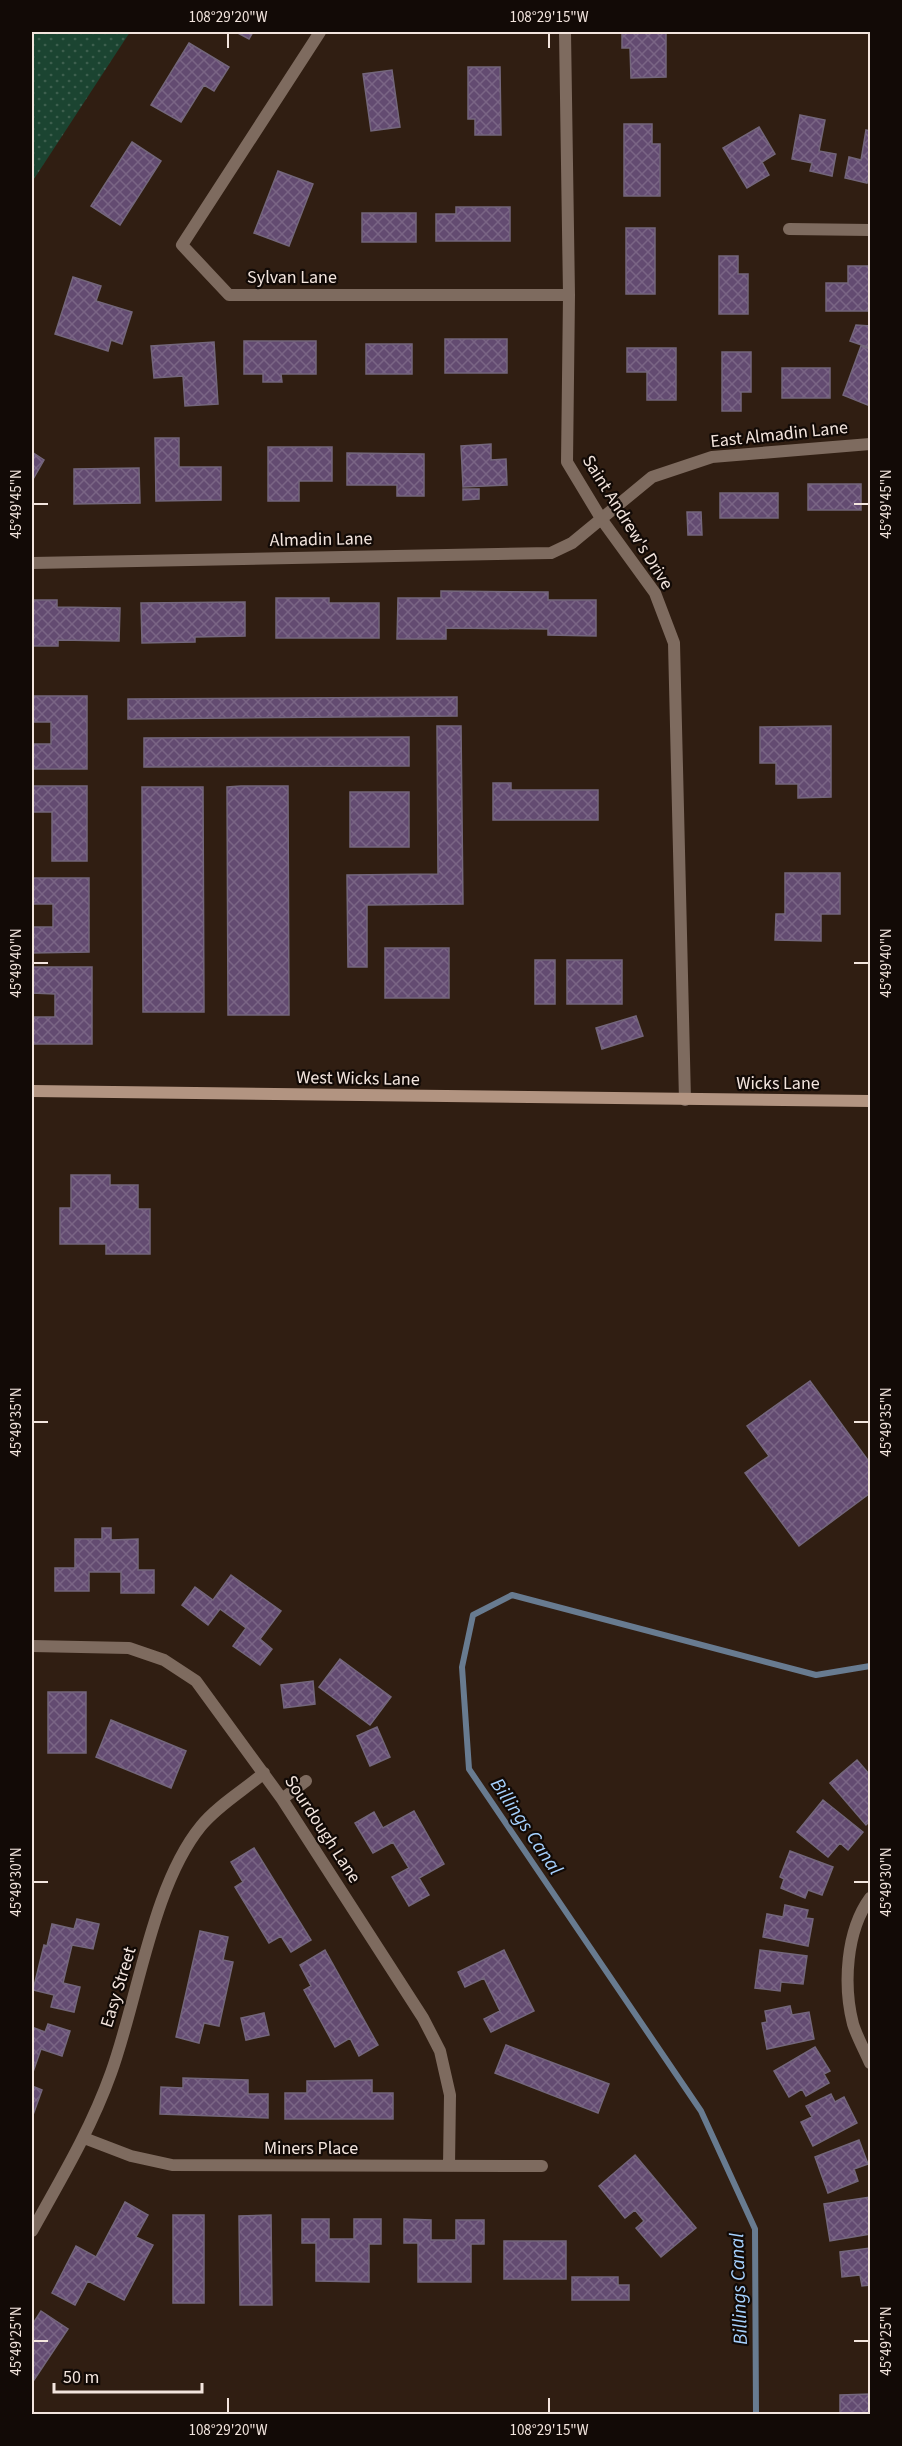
<svg xmlns="http://www.w3.org/2000/svg" width="902" height="2446" viewBox="0 0 902 2446" font-family="'Source Sans 3',sans-serif">
  <style>
    .grass { fill: url(#grass-dots) }
    .lines { fill: none; stroke-linecap: round; stroke-linejoin: round }
    .stream { stroke: #687b90; stroke-width: 6 }
    .building { fill: url(#building-cross-hatch); stroke: #73667b; stroke-width: 1.5 }
    .minor { stroke: #7e6b5f; stroke-width: 12 }
    .secondary { stroke: #b29481; stroke-width: 12 }
    .ticks { fill: none; stroke: #f3e5de; stroke-width: 2 }
    .labels { text-anchor: middle; stroke-width: 4.5; stroke-linejoin: round; paint-order: stroke }
    .street-label { font-size: 18px; fill: #f3e5de; stroke: #120a06 }
    .water-label { font-size: 20px; font-style: italic; fill: #a6d1fe; stroke: #120a06 }
    .neatline { fill: none; stroke: #f3e5de; stroke-width: 2 }
    .ticks-label { font-size: 15px; text-anchor: middle; fill: #f3e5de }
  </style>
  <defs>
    <pattern id="grass-dots" width="8" height="8" patternUnits="userSpaceOnUse" patternTransform="scale(1.5)"><rect width="8" height="8" fill="#1b4431"/><path d="M2 2h.1M6 6h.1" fill="none" stroke="#3d5f4e" stroke-width="1.8" stroke-linecap="round"/></pattern>
    <pattern id="building-cross-hatch" width="8" height="8" patternUnits="userSpaceOnUse" patternTransform="scale(1.5)"><rect width="8" height="8" fill="#634b71"/><path d="M0 0l8 8M0 8l8-8" fill="none" stroke="#7a6585"/></pattern>
  </defs>
  <rect width="100%" height="100%" fill="#301e12"/>
  <path class="grass" d="M32 32H130L32 182Z"/>
  <g class="lines">
    <path class="stream" d="M756 2414 755 2229 701 2111 469 1769 462 1667 473 1615 512 1595 816 1675 870 1666"/>
  </g>
  <path class="building" d="M236 32H253L249 39Z
    M622 32H666V77L631 78 630 48H622Z
    M189 43 229 67 214 91 204 85 181 122 151 105Z
    M468 67H500L501 135H475V119H468Z
    M392 70 400 127 371 131 363 74Z
    M800 115 825 120 819 151 836 154 832 176 810 171 812 163 792 159Z
    M624 124H652V144H660V196H624Z
    M759 127 775 154 762 162 769 175 747 188 723 148Z
    M866 130 870 131V173L867 183 845 178 849 157 861 160Z
    M132 142 161 161 120 225 91 206Z
    M278 171 313 184 289 246 254 233Z
    M456 207H510V241H436V214H456Z
    M362 213H416V242H362Z
    M626 228H655V294H626Z
    M719 256H738V274H748V314H719Z
    M848 266H870V311H826V283H848Z
    M73 277 101 286 96 301 132 312 122 344 111 340 108 351 55 334Z
    M856 325 870 326V348L850 341Z
    M445 339H507V373H445Z
    M244 341H316V374H281L282 382H263V374H244Z
    M214 342 218 404 185 406 183 376 154 378 151 346Z
    M366 344H412V374H366Z
    M861 346 870 349V406L843 395Z
    M627 348H676V400H647V372H627Z
    M722 352H751V392H741V411H722Z
    M782 368H830V398H782Z
    M155 438H179V467H221V500L156 501Z
    M491 444V460L506 459 507 485 463 487 461 446Z
    M268 447H332V481H299V501H268Z
    M32 452 44 460 32 481Z
    M347 453 424 454V496H397V485H347Z
    M139 468 140 503 74 504V469Z
    M808 484H861V510H808Z
    M463 489H479V499L463 500Z
    M720 493H778V518H720Z
    M687 512H701L702 535H688Z
    M441 591 548 592V600H596V636L548 635V629L446 628V639H397L398 598H441Z
    M276 598H329V603H379V638H276Z
    M32 600H57V607L120 608 119 641 58 640V646H32Z
    M245 602V636L195 637V642L142 643 141 603Z
    M32 696H87V769H32V744H51V722H32Z
    M457 697V716L128 719V699Z
    M437 726H461L463 904 367 905V967H348L347 875 438 874Z
    M831 726V797L798 798V784H776V763H760V727Z
    M409 737V766L144 767V738Z
    M493 783H511V790H598V820H493Z
    M32 786H87V861H52V812H32Z
    M241 786H288L289 1015H228L227 787Z
    M142 787H203L204 1012H143Z
    M350 792H409V847H350Z
    M785 873H840V914H821V941L775 940 776 914H785Z
    M32 878H89V952L32 953V927H53V904H32Z
    M385 948H449V998H385Z
    M535 960H555V1004H535Z
    M567 960H622V1004H567Z
    M32 967H92V1044H32V1017H55V994L32 993Z
    M636 1016 643 1036 602 1049 596 1028Z
    M71 1175H110V1185H138V1209H150V1254H106V1244H60V1208H71Z
    M810 1381 870 1463V1493L799 1546 745 1473 769 1456 747 1426Z
    M102 1528H111V1540L138 1539V1570H154V1593H121V1572H89V1591H55V1568H75V1539H102Z
    M231 1575 281 1611 260 1639 272 1649 260 1665 233 1646 246 1628 220 1609 208 1625 182 1605 195 1587 213 1600Z
    M340 1659 391 1697 370 1725 319 1687Z
    M313 1681 315 1704 284 1708 281 1685Z
    M48 1692H86V1753H48Z
    M111 1720 186 1751 171 1788 96 1757Z
    M377 1727 390 1757 370 1766 357 1736Z
    M857 1760 870 1775V1821L866 1825 830 1783Z
    M823 1800 863 1832 848 1850 840 1843 828 1857 797 1832Z
    M414 1811 444 1864 419 1878 429 1895 409 1906 392 1877 409 1868 393 1842 373 1853 355 1823 374 1812 383 1828Z
    M254 1848 311 1940 291 1952 281 1936 269 1943 235 1887 243 1882 231 1862Z
    M790 1851 833 1867 822 1895 808 1890 805 1898 781 1888 784 1879 780 1877Z
    M785 1905 808 1910 806 1918 813 1919 808 1946 763 1937 767 1914 783 1917Z
    M77 1919 99 1924 93 1949 72 1945 63 1983 80 1987 74 2012 51 2007 54 1995 33 1990 44 1945 47 1946 52 1924 74 1929Z
    M200 1931 228 1937 223 1960 233 1962 219 2026 204 2023 199 2043 176 2037Z
    M325 1950 378 2045 359 2056 350 2038 335 2047 304 1990 311 1986 300 1965Z
    M504 1950 534 2011 491 2032 484 2019 500 2011 484 1978 465 1987 458 1972Z
    M760 1950 807 1956 803 1984 781 1982 780 1991 755 1988Z
    M790 2006 792 2015 809 2012 814 2039 767 2049 762 2023 767 2022 765 2011Z
    M264 2013 269 2035 246 2040 241 2018Z
    M48 2024 70 2031 62 2056 41 2049 32 2075V2027L45 2032Z
    M506 2045 609 2084 598 2113 495 2073Z
    M815 2047 830 2071 824 2074 829 2083 806 2096 802 2089 789 2097 774 2071Z
    M183 2078 248 2080V2094H268V2118L160 2114 161 2087 183 2088Z
    M372 2080V2093H393V2119H285V2093H307V2081Z
    M32 2086 42 2090 33 2115H32Z
    M831 2094 835 2102 844 2097 857 2123 813 2146 801 2122 812 2117 806 2106Z
    M859 2140 868 2164 854 2169 858 2181 828 2193 815 2157Z
    M635 2155 696 2228 661 2257 636 2228 644 2221 635 2210 625 2218 599 2186Z
    M870 2197V2234L830 2241 824 2204Z
    M125 2202 148 2215 136 2237 153 2245 124 2300 88 2281 75 2305 52 2293 76 2246 96 2257Z
    M173 2215H204V2303H173Z
    M271 2215 272 2305H240L239 2216Z
    M302 2219H329V2239H354V2219H381V2244H369V2282L316 2281V2243H302Z
    M404 2219 431 2220V2240H456V2220H484V2244H471V2282H418V2243H404Z
    M504 2241H566V2279H504Z
    M870 2248V2285L862 2286 860 2275 842 2277 840 2252Z
    M572 2277H618V2285H629V2300H572Z
    M41 2311 68 2329 32 2383V2325Z
    M870 2394V2414H840V2395Z"/>
  <g class="lines">
    <path class="minor" d="M320 32 182 245 229 295H569
      M565 32 569 295 567 462 602 520 655 593 674 643 685 1100
      M789 229 870 230
      M32 563 551 553 572 543 652 477 712 457 870 444
      M32 1646 129 1648 164 1660 196 1681 282 1799 423 2018 440 2051 450 2095 449 2166
      M282 1799 306 1781
      M870 1898C846 1931 843 1985 853 2024 857 2037 865 2051 870 2063
      M84 2138 131 2156 172 2165 542 2166
      M32 2231C61 2179 91 2129 111 2073 138 1999 152 1886 201 1826 217 1806 244 1790 264 1773"/>
    <path class="secondary" d="M32 1091 870 1101"/>
  </g>
  <path class="ticks" d="M228 33V48M549 33V48M33 504H48M854 504H869M33 963H48M854 963H869M33 1422H48M854 1422H869M33 1882H48M854 1882H869M33 2341H48M854 2341H869M228 2398V2413M549 2398V2413"/>
  <g class="labels">
    <g class="street-label">
      <text x="292" y="283">Sylvan Lane</text>
      <text transform="translate(779 434) rotate(-6)" y="6">East Almadin Lane</text>
      <text transform="translate(628 522) rotate(58)" y="6">Saint Andrew's Drive</text>
      <text transform="translate(321 539) rotate(-1)" y="6">Almadin Lane</text>
      <text transform="translate(358 1078) rotate(1)" y="6">West Wicks Lane</text>
      <text x="778" y="1089">Wicks Lane</text>
      <text transform="translate(323 1829) rotate(57)" y="6">Sourdough Lane</text>
      <text transform="translate(118 1987) rotate(-73)" y="6">Easy Street</text>
      <text x="311" y="2154">Miners Place</text>
    </g>
    <g class="water-label">
      <text transform="translate(527 1826) rotate(56)" y="7">Billings Canal</text>
      <text transform="translate(738 2289) rotate(-92)" y="7">Billings Canal</text>
    </g>
  </g>
  <rect width="902" height="2446" fill="none" stroke="#120a06" stroke-width="66"/>
  <path d="M54 2383v9h148v-9" fill="none" stroke="#f3e5de" stroke-width="3"/>
  <text x="63" y="2383" font-size="18" fill="#f3e5de" stroke="#120a06" stroke-width="4.5" paint-order="stroke">50 m</text>
  <rect x="33" y="33" width="836" height="2380" class="neatline"/>
  <g class="ticks-label">
    <text x="228" y="22">108°29'20"W</text>
    <text x="549" y="22">108°29'15"W</text>
    <text transform="translate(16 504) rotate(-90)" y="5">45°49'45"N</text>
    <text transform="translate(886 504) rotate(-90)" y="5">45°49'45"N</text>
    <text transform="translate(16 963) rotate(-90)" y="5">45°49'40"N</text>
    <text transform="translate(886 963) rotate(-90)" y="5">45°49'40"N</text>
    <text transform="translate(16 1422) rotate(-90)" y="5">45°49'35"N</text>
    <text transform="translate(886 1422) rotate(-90)" y="5">45°49'35"N</text>
    <text transform="translate(16 1882) rotate(-90)" y="5">45°49'30"N</text>
    <text transform="translate(886 1882) rotate(-90)" y="5">45°49'30"N</text>
    <text transform="translate(16 2341) rotate(-90)" y="5">45°49'25"N</text>
    <text transform="translate(886 2341) rotate(-90)" y="5">45°49'25"N</text>
    <text x="228" y="2435">108°29'20"W</text>
    <text x="549" y="2435">108°29'15"W</text>
  </g>
</svg>
